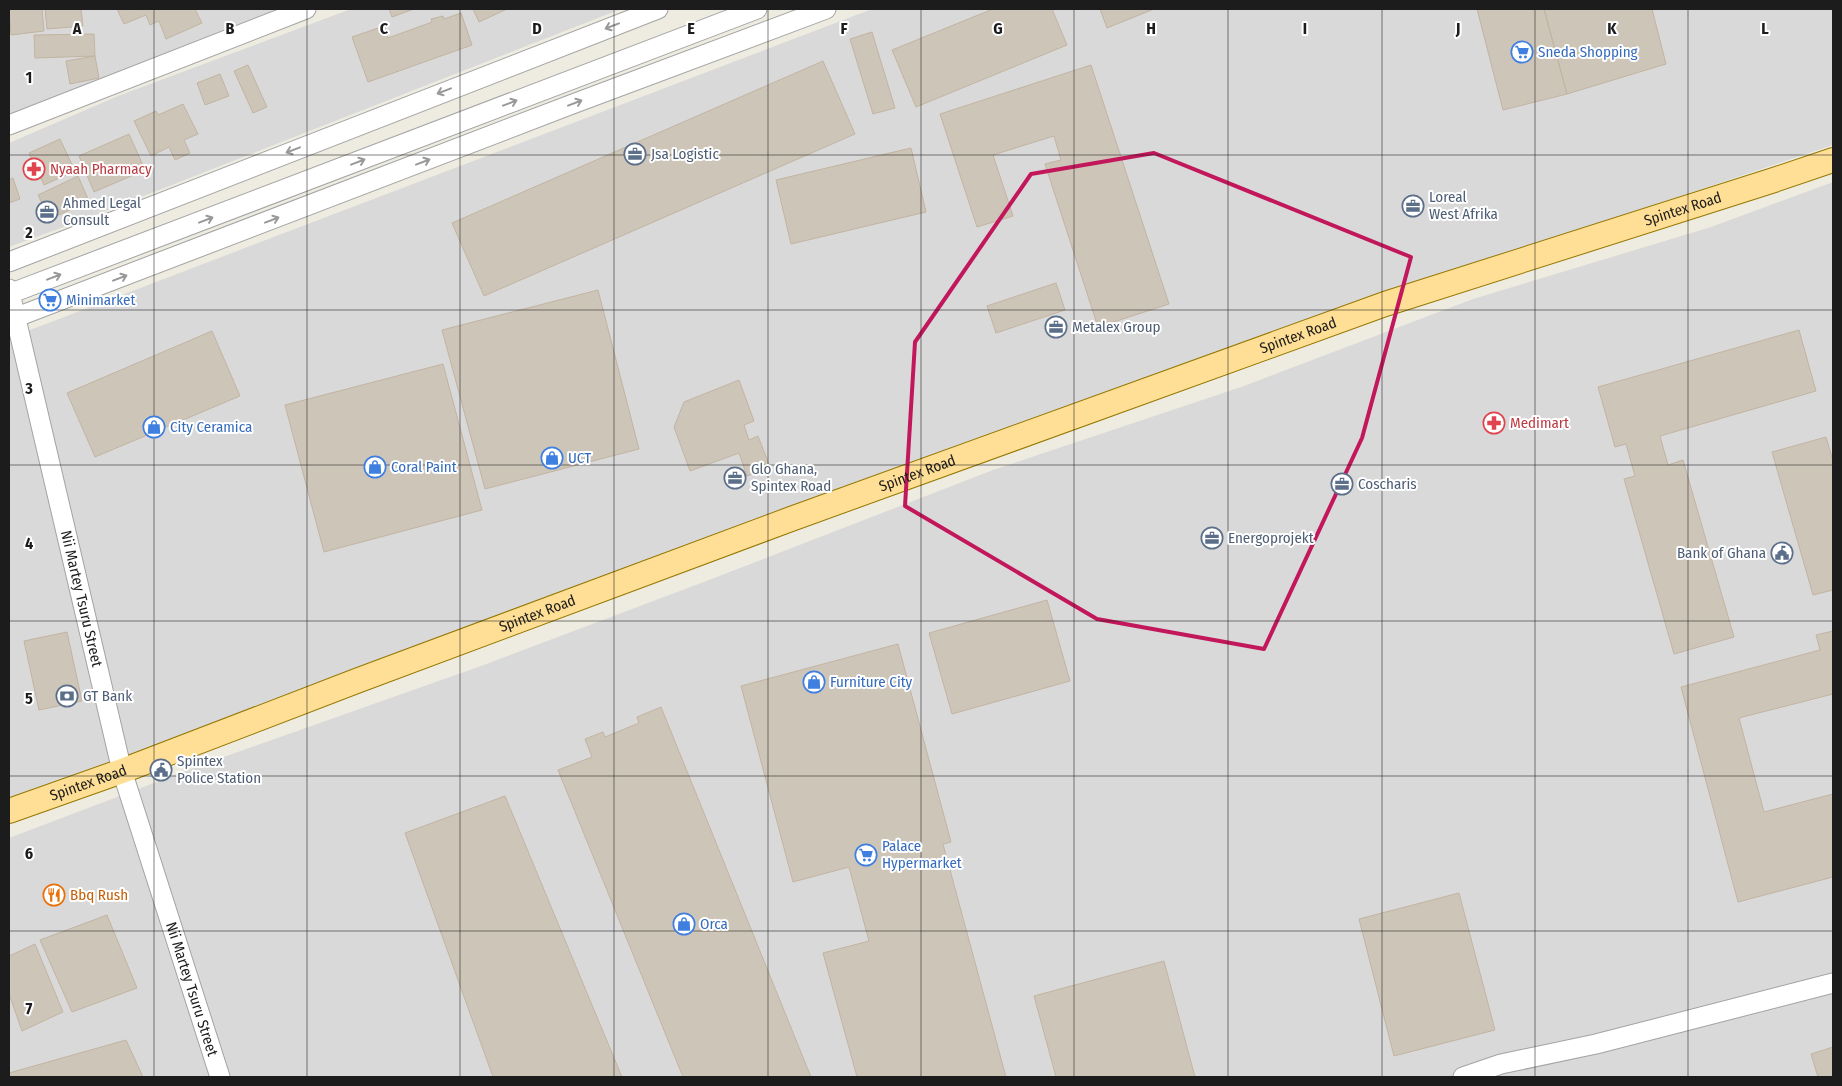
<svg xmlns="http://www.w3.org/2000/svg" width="1842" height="1086" viewBox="0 0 1842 1086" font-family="'Fira Sans Condensed',sans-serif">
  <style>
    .residential { fill: #dad9d9 }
    .building { fill: #cec5b9; stroke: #c1b4a1 }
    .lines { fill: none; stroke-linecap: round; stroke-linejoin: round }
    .minor-casing { stroke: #a3a3a3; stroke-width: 21 }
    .major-casing { stroke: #947700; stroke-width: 26 }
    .minor { stroke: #fff; stroke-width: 19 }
    .major { stroke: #ffdf95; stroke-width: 24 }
    .oneway { stroke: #999 }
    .marked { fill: none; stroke: #c2185b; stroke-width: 4; stroke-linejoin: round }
    .grid { fill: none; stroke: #1c1c1c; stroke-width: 1; stroke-opacity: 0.55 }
    .labels { text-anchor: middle; stroke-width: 4; stroke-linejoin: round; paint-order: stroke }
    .shop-label { font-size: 15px; fill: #366cbe; stroke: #fff; text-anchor: start }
    .service-label { font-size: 15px; fill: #4e5e75; stroke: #fff; text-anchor: start }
    .health-label { font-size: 15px; fill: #be3a42; stroke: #fff; text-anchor: start }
    .street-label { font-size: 15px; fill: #1c1c1c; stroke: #fff }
    .food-label { font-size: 15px; fill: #c56008; stroke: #fff; text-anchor: start }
    .grid-label { font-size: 16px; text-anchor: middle; font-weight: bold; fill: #1c1c1c; stroke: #fff; stroke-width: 4; stroke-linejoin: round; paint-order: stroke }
  </style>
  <rect width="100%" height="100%" fill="#eeece0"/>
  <path class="residential" d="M9 9H286L124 73 9 114Z
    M351 9H621L80 221 9 247V143L118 96Z
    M872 9H1833V145L1534 245 9 805V338Z
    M1833 182V1077H9V838L204 764 481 666 709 580 993 470 1244 386 1473 299 1711 227Z"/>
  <path class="building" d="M9 9H42L44 31 11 35Z
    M45 9H81L83 26 47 29Z
    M117 9H195L202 23 166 39 159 21 150 25 146 15 124 24Z
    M389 9H414L392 17Z
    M473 9H507L479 22Z
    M993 9H1052L1067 45 916 107 892 50Z
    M1100 9H1154L1107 28Z
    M1477 9H1544L1567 94 1503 110Z
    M1544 9H1652L1666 64 1567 94Z
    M461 13 472 45 368 82 352 37 384 26 388 38 432 22 431 19 443 16 444 19Z
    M872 32 895 108 873 114 850 39Z
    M94 34 95 56 35 58 34 35Z
    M95 56 99 78 70 84 66 61Z
    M823 61 855 134 484 296 452 223Z
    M248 65 267 107 253 113 234 71Z
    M1091 65 1169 304 1098 327 1045 164 1061 160 1054 136 993 155 1013 216 977 227 940 114Z
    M220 74 229 96 205 105 197 83Z
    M183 104 198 134 184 140 190 153 175 160 169 147 151 156 134 121 156 111 158 115Z
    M129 134 145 170 94 192 79 156Z
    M60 139 75 171 44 185 29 153Z
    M911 148 926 212 791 244 776 180Z
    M78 176 89 201 50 219 38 195Z
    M13 178 20 199 9 203V180Z
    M1056 283 1065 310 996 333 987 306Z
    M598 290 639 449 485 489 442 330Z
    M1799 330 1816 391 1660 436 1668 465 1683 460 1734 637 1674 654 1624 479 1635 476 1626 444 1615 447 1598 387Z
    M212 331 240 396 95 457 67 393Z
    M443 364 482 510 324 552 285 405Z
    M739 380 754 421 744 425 749 440 758 436 770 467 747 476 739 453 690 471 674 427 684 402Z
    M1826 437 1833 461V590L1813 595 1772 452Z
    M1047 600 1070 681 952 714 929 633Z
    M1833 631V694L1739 718 1764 812 1833 794V877L1738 902 1681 687 1820 650 1816 635Z
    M67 632 82 701 39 710 24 641Z
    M898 644 951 842 943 844 1006 1077H857L823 953 869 941 849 867 793 882 741 686Z
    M661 707 811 1077H683L558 770 592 757 585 739 603 732 605 737 639 723 637 717Z
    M505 796 622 1077H493L405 833Z
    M1459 893 1495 1030 1394 1056 1359 919Z
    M107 915 137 988 72 1012 40 940Z
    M35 944 63 1012 22 1031 9 994V956Z
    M1164 961 1195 1077H1056L1034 996Z
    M126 1040 143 1077H9V1073Z
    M1833 1047V1077H1818L1811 1054Z"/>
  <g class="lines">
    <g class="minor-casing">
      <g id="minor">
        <path d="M9 125 306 9"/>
        <path d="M9 262 658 9"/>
        <path id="s1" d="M9 289 122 771 220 1077"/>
        <path d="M9 294 757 9"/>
        <path d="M9 320 570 105 826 9"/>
        <path d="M1463 1077 1501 1064 1596 1044 1833 983"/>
      </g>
    </g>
    <g class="major-casing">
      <g id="major">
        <path id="s2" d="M9 811 122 771 359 680 791 519 1385 304 1774 180 1833 160"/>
      </g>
    </g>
    <use href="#minor" class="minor"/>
    <use href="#major" class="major"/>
  </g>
  <defs><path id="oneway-shaft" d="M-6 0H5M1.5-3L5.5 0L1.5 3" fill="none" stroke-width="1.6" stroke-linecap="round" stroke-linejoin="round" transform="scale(1.25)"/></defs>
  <g class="oneway">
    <use href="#oneway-shaft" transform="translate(612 26) rotate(159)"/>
    <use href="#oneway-shaft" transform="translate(444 91) rotate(159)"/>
    <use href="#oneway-shaft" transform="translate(510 103) rotate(-21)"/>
    <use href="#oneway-shaft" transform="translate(575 103) rotate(-21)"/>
    <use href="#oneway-shaft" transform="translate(293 150) rotate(159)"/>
    <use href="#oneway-shaft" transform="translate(358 162) rotate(-21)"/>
    <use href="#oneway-shaft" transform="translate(423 162) rotate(-21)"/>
    <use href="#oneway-shaft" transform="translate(206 220) rotate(-21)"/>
    <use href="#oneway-shaft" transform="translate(272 220) rotate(-21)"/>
    <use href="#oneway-shaft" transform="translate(54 277) rotate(-21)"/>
    <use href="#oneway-shaft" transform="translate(120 278) rotate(-21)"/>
  </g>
  <path class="marked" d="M1154 153 1411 257 1362 438 1264 649 1097 619 905 506 915 342 1031 174Z"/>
  <path class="grid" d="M154 9V1077M307 9V1077M460 9V1077M614 9V1077M768 9V1077M921 9V1077M1074 9V1077M1228 9V1077M1382 9V1077M1535 9V1077M1688 9V1077M9 155H1833M9 310H1833M9 465H1833M9 621H1833M9 776H1833M9 931H1833"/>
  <defs>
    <g id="supermarket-ring" transform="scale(1.125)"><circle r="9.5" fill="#fff" stroke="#3f7fe0" stroke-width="1.5"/><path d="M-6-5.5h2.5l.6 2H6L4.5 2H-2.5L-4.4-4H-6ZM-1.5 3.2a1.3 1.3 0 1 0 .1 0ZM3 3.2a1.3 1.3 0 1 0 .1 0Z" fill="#3f7fe0"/></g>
    <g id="office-ring" transform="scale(1.125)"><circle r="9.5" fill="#fff" stroke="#5c6f8a" stroke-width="1.5"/><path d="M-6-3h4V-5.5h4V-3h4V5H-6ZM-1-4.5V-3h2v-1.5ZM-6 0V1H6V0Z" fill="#5c6f8a"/></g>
    <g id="pharmacy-ring" transform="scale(1.125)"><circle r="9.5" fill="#fff" stroke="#e0444e" stroke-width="1.5"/><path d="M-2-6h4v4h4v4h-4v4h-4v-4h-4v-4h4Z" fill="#e0444e"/></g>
    <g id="shop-ring" transform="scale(1.125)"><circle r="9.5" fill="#fff" stroke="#3f7fe0" stroke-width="1.5"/><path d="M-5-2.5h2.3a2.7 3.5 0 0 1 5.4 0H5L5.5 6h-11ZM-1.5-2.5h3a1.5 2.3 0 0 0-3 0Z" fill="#3f7fe0"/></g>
    <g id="civic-ring" transform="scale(1.125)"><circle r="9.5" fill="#fff" stroke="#5c6f8a" stroke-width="1.5"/><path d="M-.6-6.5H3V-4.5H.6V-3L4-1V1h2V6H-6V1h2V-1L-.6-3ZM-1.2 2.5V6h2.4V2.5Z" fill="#5c6f8a"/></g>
    <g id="bank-ring" transform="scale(1.125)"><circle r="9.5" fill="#fff" stroke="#5c6f8a" stroke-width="1.5"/><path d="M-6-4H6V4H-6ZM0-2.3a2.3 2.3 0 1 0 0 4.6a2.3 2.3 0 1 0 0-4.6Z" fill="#5c6f8a"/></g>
    <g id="restaurant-ring" transform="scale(1.125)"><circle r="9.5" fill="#fff" stroke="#e8710a" stroke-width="1.5"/><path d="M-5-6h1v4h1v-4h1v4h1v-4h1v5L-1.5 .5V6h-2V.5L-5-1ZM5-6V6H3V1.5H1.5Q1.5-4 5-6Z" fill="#e8710a"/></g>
  </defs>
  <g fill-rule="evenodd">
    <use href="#supermarket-ring" x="1522" y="52"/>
    <use href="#office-ring" x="635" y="154"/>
    <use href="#pharmacy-ring" x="34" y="169"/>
    <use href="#office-ring" x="1413" y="206"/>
    <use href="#office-ring" x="47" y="212"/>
    <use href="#supermarket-ring" x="50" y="300"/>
    <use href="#office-ring" x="1056" y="327"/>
    <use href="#pharmacy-ring" x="1494" y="423"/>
    <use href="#shop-ring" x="154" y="427"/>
    <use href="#shop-ring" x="552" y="458"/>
    <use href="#shop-ring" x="375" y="467"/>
    <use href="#office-ring" x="735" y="478"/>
    <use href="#office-ring" x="1342" y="484"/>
    <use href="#office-ring" x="1212" y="538"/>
    <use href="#civic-ring" x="1782" y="553"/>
    <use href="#shop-ring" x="814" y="682"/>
    <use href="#bank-ring" x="67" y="696"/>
    <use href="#civic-ring" x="161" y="770"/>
    <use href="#supermarket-ring" x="866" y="855"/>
    <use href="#restaurant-ring" x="54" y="895"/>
    <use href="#shop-ring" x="684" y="924"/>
  </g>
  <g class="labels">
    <g class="shop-label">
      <text x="1538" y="57">Sneda Shopping</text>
      <text x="66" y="305">Minimarket</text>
      <text x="170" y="432">City Ceramica</text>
      <text x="568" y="463">UCT</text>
      <text x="391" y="472">Coral Paint</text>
      <text x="830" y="687">Furniture City</text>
      <text x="882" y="851">Palace<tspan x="882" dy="17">Hypermarket</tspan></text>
      <text x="700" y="929">Orca</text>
    </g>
    <g class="service-label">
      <text x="651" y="159">Jsa Logistic</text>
      <text x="1429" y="202">Loreal<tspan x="1429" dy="17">West Afrika</tspan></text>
      <text x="63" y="208">Ahmed Legal<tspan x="63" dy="17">Consult</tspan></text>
      <text x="1072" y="332">Metalex Group</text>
      <text x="751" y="474">Glo Ghana,<tspan x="751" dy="17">Spintex Road</tspan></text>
      <text x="1358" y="489">Coscharis</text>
      <text x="1228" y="543">Energoprojekt</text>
      <text x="1766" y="558" text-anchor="end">Bank of Ghana</text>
      <text x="83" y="701">GT Bank</text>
      <text x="177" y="766">Spintex<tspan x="177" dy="17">Police Station</tspan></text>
    </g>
    <g class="health-label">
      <text x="50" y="174">Nyaah Pharmacy</text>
      <text x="1510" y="428">Medimart</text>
    </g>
    <g class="street-label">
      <text dy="5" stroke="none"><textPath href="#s2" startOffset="1779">Spintex Road</textPath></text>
      <text dy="5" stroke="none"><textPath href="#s2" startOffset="1374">Spintex Road</textPath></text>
      <text dy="5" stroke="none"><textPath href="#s2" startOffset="969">Spintex Road</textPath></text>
      <text dy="5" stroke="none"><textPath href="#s1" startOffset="318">Nii Martey Tsuru Street</textPath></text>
      <text dy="5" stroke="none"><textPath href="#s2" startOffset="564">Spintex Road</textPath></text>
      <text dy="5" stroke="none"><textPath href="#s2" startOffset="84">Spintex Road</textPath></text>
      <text dy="5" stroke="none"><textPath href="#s1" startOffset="724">Nii Martey Tsuru Street</textPath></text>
    </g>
    <g class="food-label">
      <text x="70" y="900">Bbq Rush</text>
    </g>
  </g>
  <g class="grid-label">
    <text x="77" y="34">A</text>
    <text x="230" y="34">B</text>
    <text x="384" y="34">C</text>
    <text x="537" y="34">D</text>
    <text x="691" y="34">E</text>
    <text x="844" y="34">F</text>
    <text x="998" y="34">G</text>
    <text x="1151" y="34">H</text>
    <text x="1305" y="34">I</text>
    <text x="1458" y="34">J</text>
    <text x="1612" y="34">K</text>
    <text x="1765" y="34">L</text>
    <text x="29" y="83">1</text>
    <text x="29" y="238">2</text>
    <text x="29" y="394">3</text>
    <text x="29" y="549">4</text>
    <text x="29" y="704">5</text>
    <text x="29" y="859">6</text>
    <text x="29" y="1014">7</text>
  </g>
  <rect width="1842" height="1086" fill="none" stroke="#1c1c1c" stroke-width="20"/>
</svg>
